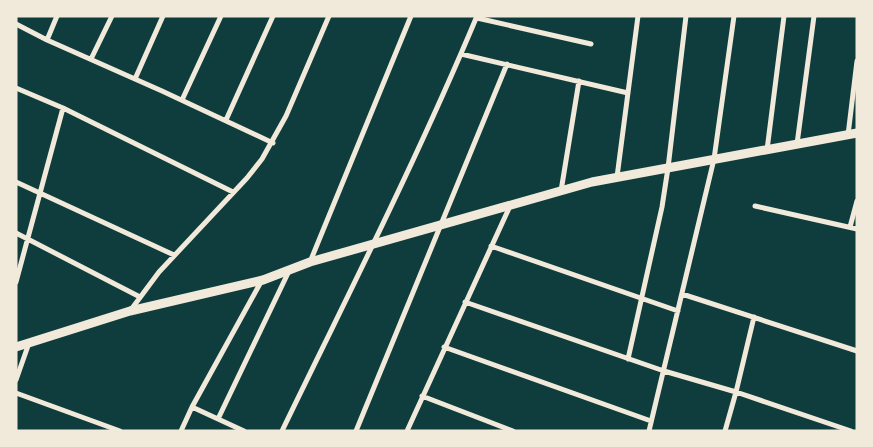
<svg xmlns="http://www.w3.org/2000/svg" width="873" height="447" viewBox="0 0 873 447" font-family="'Source Sans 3',sans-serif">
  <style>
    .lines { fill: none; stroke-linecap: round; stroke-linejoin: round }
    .minor { stroke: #f1e9da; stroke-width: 5 }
    .tertiary { stroke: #f1e9da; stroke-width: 9 }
  </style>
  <rect width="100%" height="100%" fill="#0f3d3e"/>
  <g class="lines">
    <path class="minor" d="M57 16 47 40 162 91 273 143
      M477 18 591 44
      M16 24 47 40
      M461 54 628 93
      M91 59 112 16
      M135 79 163 16
      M16 88 63 108 233 192
      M182 100 221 16
      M226 120 273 16
      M848 135 857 61
      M797 144 814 16
      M767 150 784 16
      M617 177 638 16
      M16 182 174 255
      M561 191 579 81
      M755 206 857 229
      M850 227 857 201
      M16 233 140 297
      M491 246 678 311
      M310 262 411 16
      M16 282 63 108
      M682 294 857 351
      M465 302 664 371 736 392 851 431
      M130 311 159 272 247 178 262 159 286 116 329 16
      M444 347 651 421
      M628 359 662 207 668 168 686 16
      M16 380 29 343
      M16 393 120 431
      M422 396 513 431
      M192 407 244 431
      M218 419 289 271
      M181 431 192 407 262 280
      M282 431C349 293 418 157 477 16
      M356 431 507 64
      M407 431 510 206
      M649 431 714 159 734 16
      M725 431 736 392 754 317"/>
    <path class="tertiary" d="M16 347 130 311 263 280 310 262 592 182 857 133"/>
  </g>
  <rect width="873" height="447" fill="none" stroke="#f1e9da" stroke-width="35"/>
</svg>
